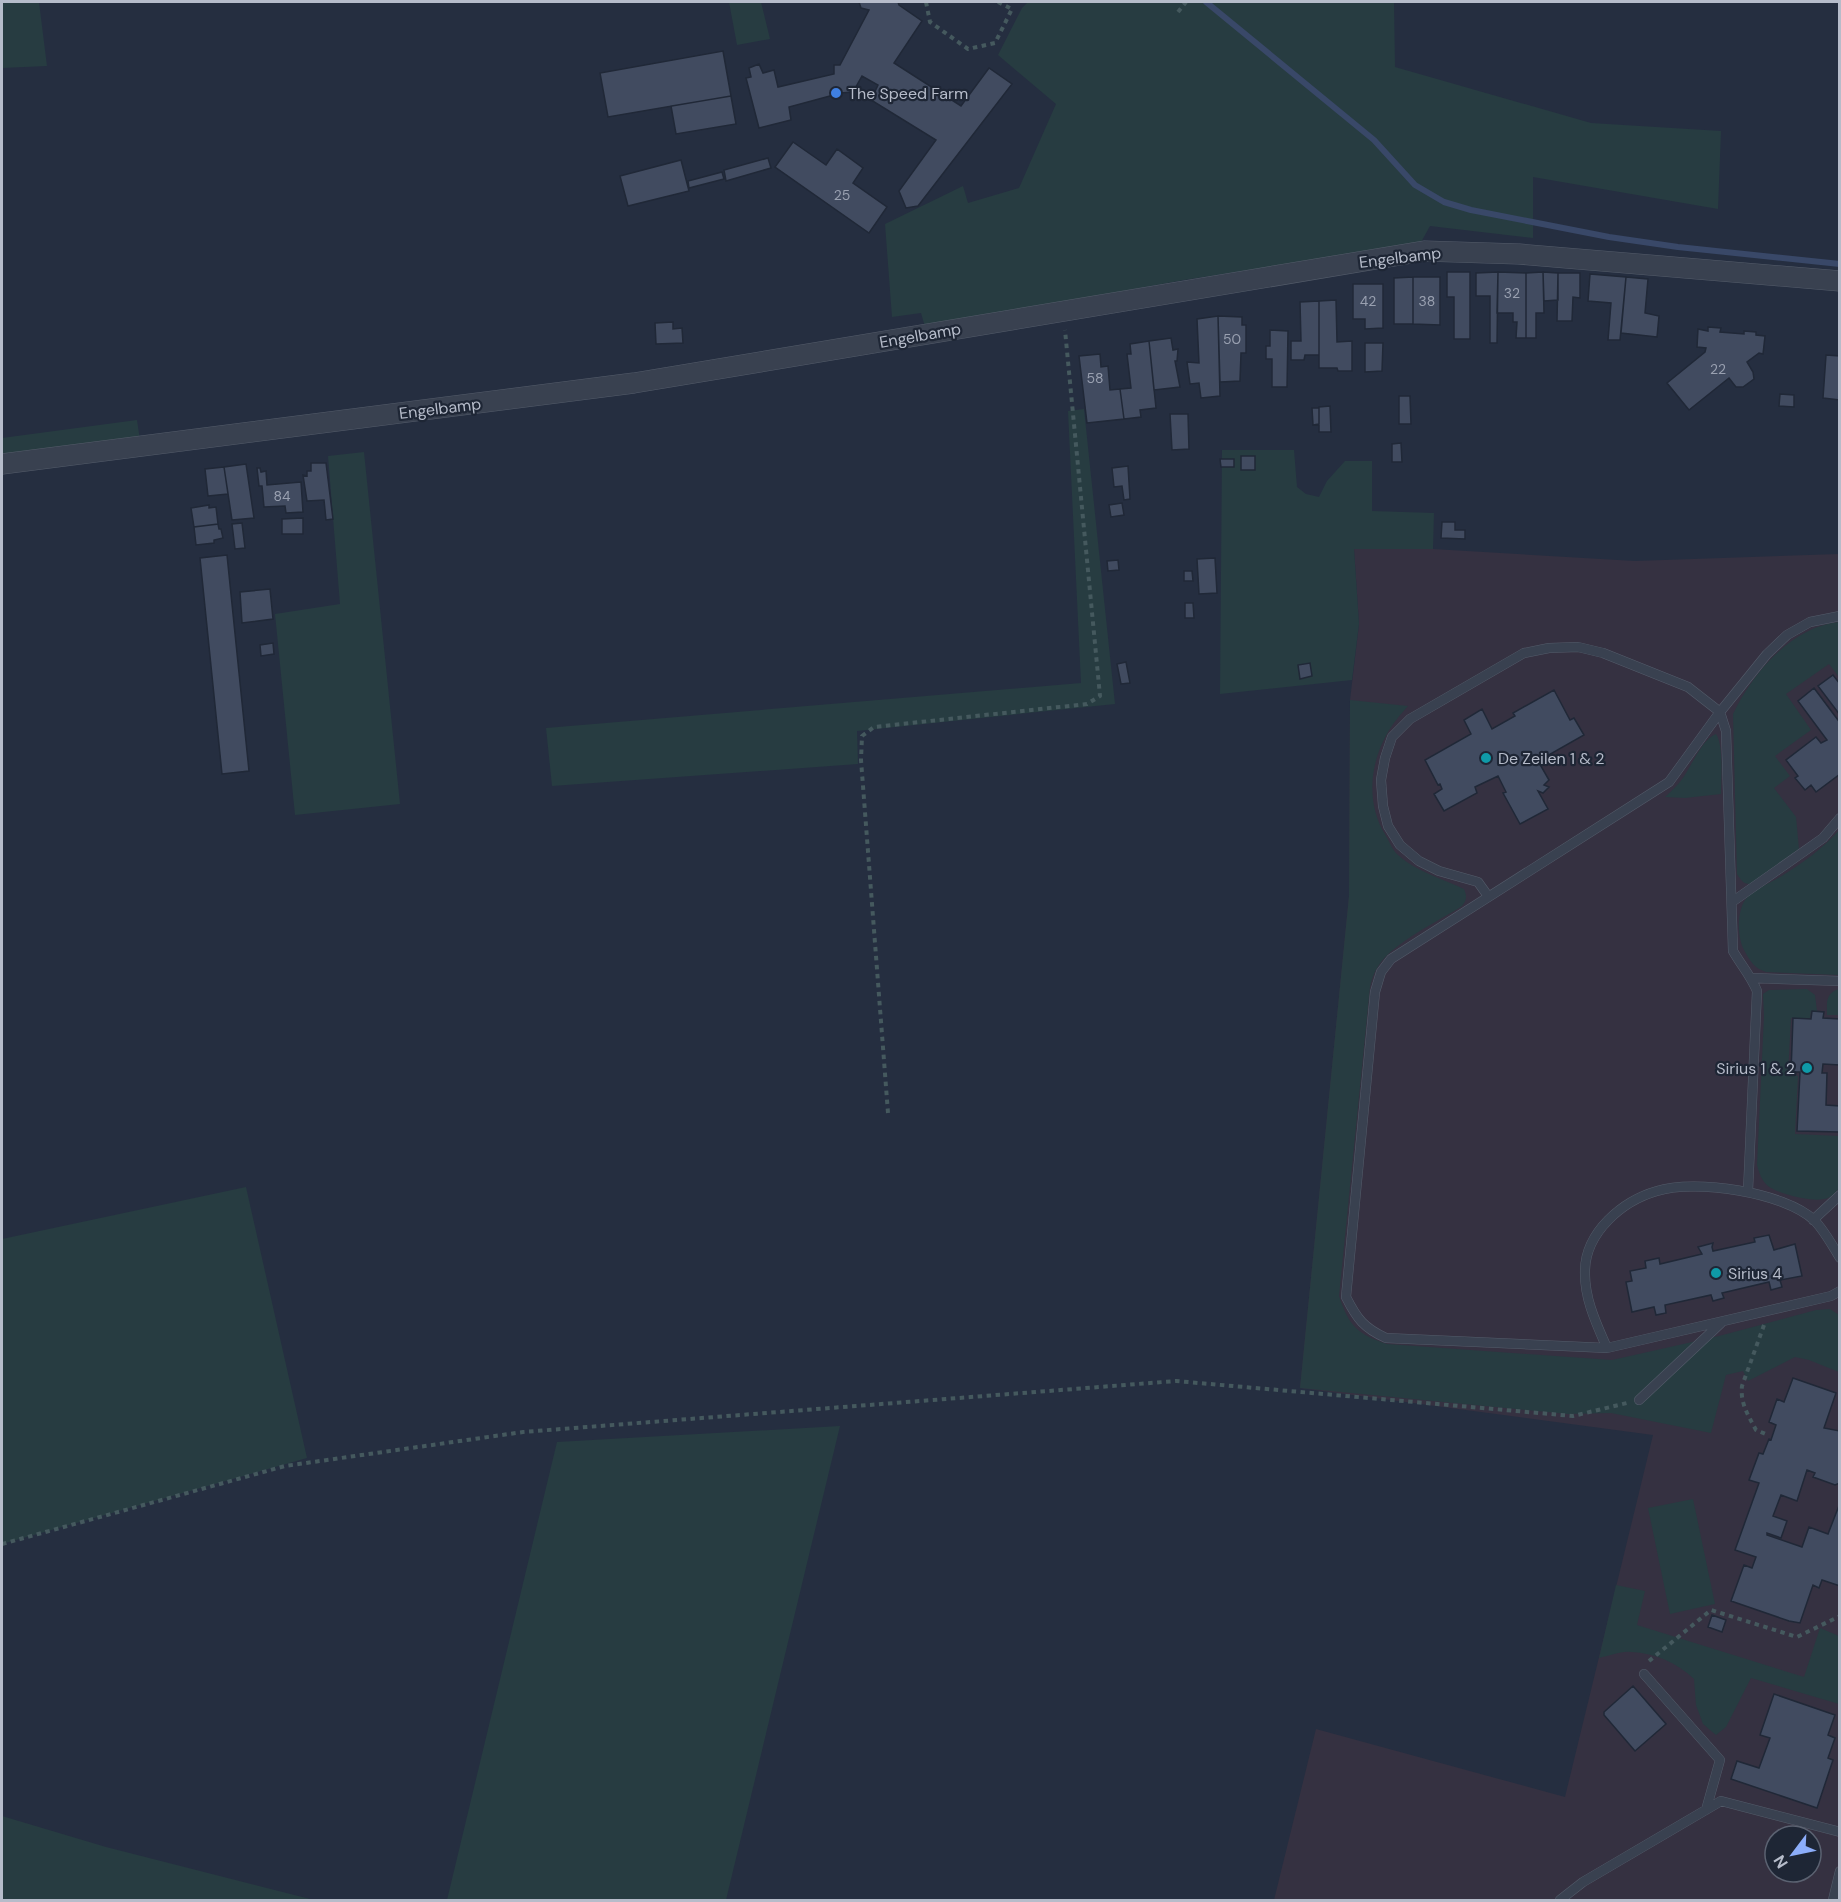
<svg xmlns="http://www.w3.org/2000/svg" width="1841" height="1902" viewBox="0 0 1841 1902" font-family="'DM Sans',sans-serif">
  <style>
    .medical { fill: #353141; fill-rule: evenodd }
    .green { fill: #273c41 }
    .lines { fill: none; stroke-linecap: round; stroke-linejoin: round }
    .stream { stroke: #394868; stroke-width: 6 }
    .building { fill: #414b60; stroke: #202837; stroke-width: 1.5 }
    .lane-casing { stroke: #545c6a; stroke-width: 10 }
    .street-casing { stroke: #545c6a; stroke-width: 21 }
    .path { stroke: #45595e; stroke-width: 4; stroke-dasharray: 4.5 4.5; stroke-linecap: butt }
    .lane { stroke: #394150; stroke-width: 9 }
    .street { stroke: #394150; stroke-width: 20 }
    .shop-dot { fill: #3f7fe0; stroke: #1e2635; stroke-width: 2 }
    .culture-dot { fill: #0f9aa8; stroke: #1e2635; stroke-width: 2 }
    .labels { text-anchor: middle; stroke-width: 4.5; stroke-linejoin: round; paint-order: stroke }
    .number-label { font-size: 14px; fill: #99a0b0 }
    .poi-label { font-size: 16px; fill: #b6bcca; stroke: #1e2635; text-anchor: start }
    .street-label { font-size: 16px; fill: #b6bcca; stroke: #1e2635 }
  </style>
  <rect width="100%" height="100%" fill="#252e40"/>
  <path class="medical" d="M1354 549H1433L1635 561 1839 554V1900H1274L1316 1729 1565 1797 1653 1435 1300 1388 1349 896 1350 700 1359 624ZM1775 1836H1811V1872H1775Z"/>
  <path class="green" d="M2 2H39L47 66 2 68Z
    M729 2H761L770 39 737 45Z
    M1028 2H1394L1395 67 1591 123 1721 131 1718 209 1533 177V238L1430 226 1420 244 1184 280 925 327 921 313 892 317 885 224 963 186 968 203 1019 188 1056 104 998 55 1022 8Z
    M1084 409 1115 704 857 731 858 764 552 786 546 728 1081 683 1068 411Z
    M137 420 140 440 2 458V438Z
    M1222 450H1294L1297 487 1306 494 1319 497 1327 481 1345 461H1372V511L1434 513 1433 549H1354L1359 624 1352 680 1220 694Z
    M364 452 400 804 295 815 275 614 340 604 328 456Z
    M1839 622V677L1829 664 1786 694 1811 730 1775 756 1790 776 1774 788 1796 817 1799 849 1750 884C1743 884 1741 880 1737 874L1733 714C1753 673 1791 627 1839 622Z
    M1350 700 1408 706C1401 714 1393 723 1388 732 1369 764 1366 805 1386 836 1390 843 1393 851 1398 855 1417 872 1441 878 1464 889 1467 896 1467 900 1462 906 1439 921 1394 942 1379 965 1374 972 1372 979 1370 987L1339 1296C1349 1326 1357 1334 1387 1344L1612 1360 1719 1336 1816 1310 1830 1309 1839 1315V1372L1809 1360 1795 1357 1748 1381 1743 1371 1726 1375 1711 1433 1611 1413 1568 1414 1300 1388 1349 896Z
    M1716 734C1724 746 1721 779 1721 794L1685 798 1665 797C1670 792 1675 788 1679 783 1690 771 1701 739 1716 734Z
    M1839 830V975L1766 972C1754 968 1750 961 1744 950 1737 937 1737 912 1745 900 1752 890 1770 883 1780 877 1801 864 1824 848 1839 830Z
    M1807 989 1815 995 1817 1011H1811L1810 1018H1791L1788 1074 1798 1076 1795 1134 1839 1136V1188C1836 1192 1831 1198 1824 1199 1812 1202 1778 1194 1768 1186 1762 1181 1759 1173 1757 1165L1764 1016 1763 994 1769 990Z
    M1839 989V1015H1827C1827 1003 1825 993 1839 989Z
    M246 1187 307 1458 2 1544V1239Z
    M840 1426 726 1900H447L557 1442Z
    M1693 1499 1715 1604 1670 1614 1648 1508Z
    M1616 1585 1645 1591 1637 1625 1804 1677 1820 1628 1839 1636V1704L1751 1678 1726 1727 1716 1735 1703 1724 1696 1705 1694 1679C1677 1663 1656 1653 1631 1652 1621 1651 1609 1656 1599 1658Z
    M2 1816 106 1847 314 1900H2Z"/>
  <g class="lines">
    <path class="stream" d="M1206 2 1374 140 1415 185 1444 202 1471 210 1609 237 1678 247 1840 264"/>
  </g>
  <path class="building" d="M859 2H898L899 5 922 21 894 63 961 106 989 68 1012 84 918 206 906 208 899 191 936 140 871 100 878 85 862 76 853 92 841 93 789 107 791 120 759 128 746 78 751 77 749 68 759 64 763 73 774 70 778 87 834 74V65H840L869 10 861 8Z
    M723 51 731 96 608 117 600 73Z
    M731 96 736 124 676 134 671 106Z
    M793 142 826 165 837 149 863 168 853 183 887 207 869 233 775 167Z
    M768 158 771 168 726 181 724 170Z
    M681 160 689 191 628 206 620 176Z
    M722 172 724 179 689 188 688 181Z
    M1447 272H1470V339H1454V297H1447Z
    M1498 272 1497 343H1490V296H1476V273Z
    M1498 272 1526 273V338H1516L1517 322H1513V313H1497Z
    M1543 272 1544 313H1536V338H1526V273Z
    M1543 272 1558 273V300L1544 301Z
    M1558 273H1580V298L1573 297 1572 321H1557Z
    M1590 274 1626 277 1620 340H1608L1611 303 1588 301Z
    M1413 277V324H1394V278Z
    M1413 277H1440V325L1413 324Z
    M1626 277 1648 279 1645 313 1659 316 1657 337 1621 333Z
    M1353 284H1383V328L1365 329V319H1353Z
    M1336 300 1337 342 1352 341V371H1338L1337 368H1319V301Z
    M1319 301V355H1305L1304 360H1291V341H1301L1300 302Z
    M1218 316 1220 396 1201 398 1199 383 1190 384 1187 362 1199 363 1197 319Z
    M1218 316 1242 317V325H1246V353H1241L1240 381 1220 382Z
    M673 322V329L682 328 683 343 656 344 655 323Z
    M1708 327 1721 328 1720 332 1744 334V331L1756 332V335L1765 336 1763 354 1759 353 1747 362 1753 372 1754 379 1743 387H1736L1729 378 1689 410 1667 383 1705 352 1706 348 1697 347 1698 329 1708 331Z
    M1270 330 1288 331 1287 387H1272V359H1266V346H1270Z
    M1171 338 1173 350 1178 349 1177 361H1175L1180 387 1154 390 1149 341Z
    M1149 341 1156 408 1140 410 1141 417 1124 419 1120 389 1131 388 1127 354H1131L1130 344Z
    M1365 343H1383L1382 371 1365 372Z
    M1100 354 1101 367 1108 366 1110 390 1120 389 1124 419 1087 423 1079 356Z
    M1826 355 1840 356V400L1823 398Z
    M1780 394 1794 395V407L1779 406Z
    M1399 396H1410L1411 424H1399Z
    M1330 406 1331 432H1319V407Z
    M1312 408H1319V424L1313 425Z
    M1170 414H1188L1189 449 1172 450Z
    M1401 443 1402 462H1392V444Z
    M1241 456H1255V470H1241Z
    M1220 459H1234V467H1221Z
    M311 463H326L333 519 326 520 324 500 307 501 303 475 307 476V471H311Z
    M246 464 254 518 232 520 224 467Z
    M1128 466 1130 499 1124 500 1122 486 1114 487 1112 468Z
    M224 467 228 494 208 496 205 469Z
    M257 468H260L261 472 266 471 267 485 301 482 303 512 286 513 285 506 264 507 262 486H259Z
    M1122 503 1124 515 1111 517 1109 505Z
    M209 505V508L216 507 218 524 194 527 191 508Z
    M303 518V534H282V519Z
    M1442 522H1455V530H1465V539L1441 538Z
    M242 523 245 548 235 549 232 524Z
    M218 524 219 529H221L223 538 214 540V543L196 545 194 527Z
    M227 555 249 771 222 774 200 558Z
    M1215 558 1217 593 1199 594 1197 559Z
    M1118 560 1119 570 1108 571 1107 561Z
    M1184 571H1192L1193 581H1184Z
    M270 589 273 619 242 623 240 592Z
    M1185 603H1193L1194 618H1185Z
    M273 643 274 654 261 656 260 645Z
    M1126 662 1130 683 1121 684 1117 664Z
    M1310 663 1312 676 1300 679 1298 665Z
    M1833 675 1840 684V715L1818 686Z
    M1814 688 1838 720 1840 718V774L1816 792 1811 785 1805 790 1795 778 1798 776 1786 760 1816 737 1821 743 1827 740 1798 701Z
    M1554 690 1570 720 1574 718 1584 735 1538 761 1549 780 1544 785 1549 787 1543 793 1538 791 1548 809 1520 824 1503 793 1506 792 1498 776 1475 787 1477 793 1444 811 1434 794 1442 789 1440 784 1438 785 1425 760 1471 734 1464 720 1482 709 1492 729 1515 716 1513 713Z
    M1812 1011 1824 1012 1823 1018 1840 1019V1065L1823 1064 1822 1073H1827L1826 1105 1840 1106V1132L1797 1131 1800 1072H1791L1793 1018 1811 1019Z
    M1769 1235 1774 1250 1795 1244 1802 1276 1780 1280 1782 1287 1771 1290 1769 1282 1722 1293 1724 1298 1713 1301 1711 1295 1665 1305 1666 1313 1656 1315 1654 1307 1632 1312 1626 1282 1632 1281 1630 1271 1646 1268 1645 1261 1659 1258 1660 1264 1702 1254 1698 1247 1713 1243 1712 1247 1713 1251 1755 1242 1754 1238Z
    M1793 1378 1836 1393 1824 1428 1840 1431V1483L1835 1485 1813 1477 1815 1473 1807 1470 1797 1501 1781 1495 1773 1516 1787 1521 1781 1538 1767 1533V1535L1802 1547 1809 1527 1828 1534 1840 1503V1586L1822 1580 1819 1588 1813 1585 1800 1623 1789 1621 1731 1601 1744 1565 1752 1568 1756 1557 1735 1550 1759 1483 1749 1480 1759 1453 1763 1454 1769 1439 1771 1440 1776 1425 1769 1422 1777 1399 1784 1402Z
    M1712 1615 1726 1620 1722 1632 1708 1627Z
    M1633 1686 1666 1724 1635 1751 1604 1715V1712Z
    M1774 1694 1835 1715 1828 1735 1835 1738 1828 1758 1833 1760 1817 1808 1731 1779 1737 1761 1759 1768 1770 1738 1760 1735Z"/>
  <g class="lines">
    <g class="lane-casing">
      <path id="lane" d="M1840 616 1810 622 1787 635 1767 654 1720 712 1669 782 1391 959 1381 972 1375 992 1346 1297C1357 1319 1364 1328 1386 1338L1607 1348 1831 1296 1840 1291
        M1488 896 1478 882 1439 871 1419 861 1400 845 1388 826 1383 806 1381 780 1385 758 1392 737 1410 719 1524 653 1549 648 1578 647 1603 653 1688 687 1720 712 1726 731 1733 951C1741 965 1751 976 1757 991L1748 1191
        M1732 902 1823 838 1840 818
        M1752 978 1840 981
        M1813 1220 1840 1195
        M1607 1348C1596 1323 1584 1298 1585 1270 1586 1232 1622 1201 1657 1191 1695 1179 1784 1192 1814 1220 1824 1230 1832 1245 1840 1258
        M1639 1400 1721 1323
        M1644 1674 1720 1760 1706 1810
        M1560 1900 1583 1882 1721 1801 1840 1832
        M1833 1900 1840 1871"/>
    </g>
    <g class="street-casing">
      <path id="street" d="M2 464 634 383 1424 251 1519 254 1840 281"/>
    </g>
    <path class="path" d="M926 2 930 22 968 49 995 43 1012 9 998 2
      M1178 12 1186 2
      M888 1113 861 760 862 736 874 727 1087 704 1100 696 1065 330
      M1764 1325 1742 1386C1740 1403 1748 1415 1756 1430L1768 1435
      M2 1544 285 1466 523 1432 1176 1381 1573 1416 1627 1403
      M1649 1661 1711 1610 1797 1637 1840 1616"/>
    <use href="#lane" class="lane"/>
    <use href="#street" class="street"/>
  </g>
  <circle class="shop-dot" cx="836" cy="93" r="6"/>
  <g class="culture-dot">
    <circle cx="1486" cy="758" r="6"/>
    <circle cx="1807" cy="1068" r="6"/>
    <circle cx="1716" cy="1273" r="6"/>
  </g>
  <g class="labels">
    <g class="number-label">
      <text x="842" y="200">25</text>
      <text x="1512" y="298">32</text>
      <text x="1368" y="306">42</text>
      <text x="1427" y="306">38</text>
      <text x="1232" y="344">50</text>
      <text x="1718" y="374">22</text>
      <text x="1095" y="383">58</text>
      <text x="282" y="501">84</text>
    </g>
    <g class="poi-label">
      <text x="848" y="99">The Speed Farm</text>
      <text x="1498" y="764">De Zeilen 1 &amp; 2</text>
      <text x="1795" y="1074" text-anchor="end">Sirius 1 &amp; 2</text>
      <text x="1728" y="1279">Sirius 4</text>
    </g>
    <g class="street-label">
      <text transform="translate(1400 257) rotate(-7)" y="6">Engelbamp</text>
      <text transform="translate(920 335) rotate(-10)" y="6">Engelbamp</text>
      <text transform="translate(440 408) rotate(-7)" y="6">Engelbamp</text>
    </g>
  </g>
  <rect width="1841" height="1902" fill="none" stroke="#b6bcca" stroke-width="6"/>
  <g transform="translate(1793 1854) rotate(238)"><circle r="28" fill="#1e2635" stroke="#5b6271" stroke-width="1.5"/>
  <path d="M0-4.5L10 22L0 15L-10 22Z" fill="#8cadf9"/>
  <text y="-9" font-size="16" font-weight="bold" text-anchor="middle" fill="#b6bcca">N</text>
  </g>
</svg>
